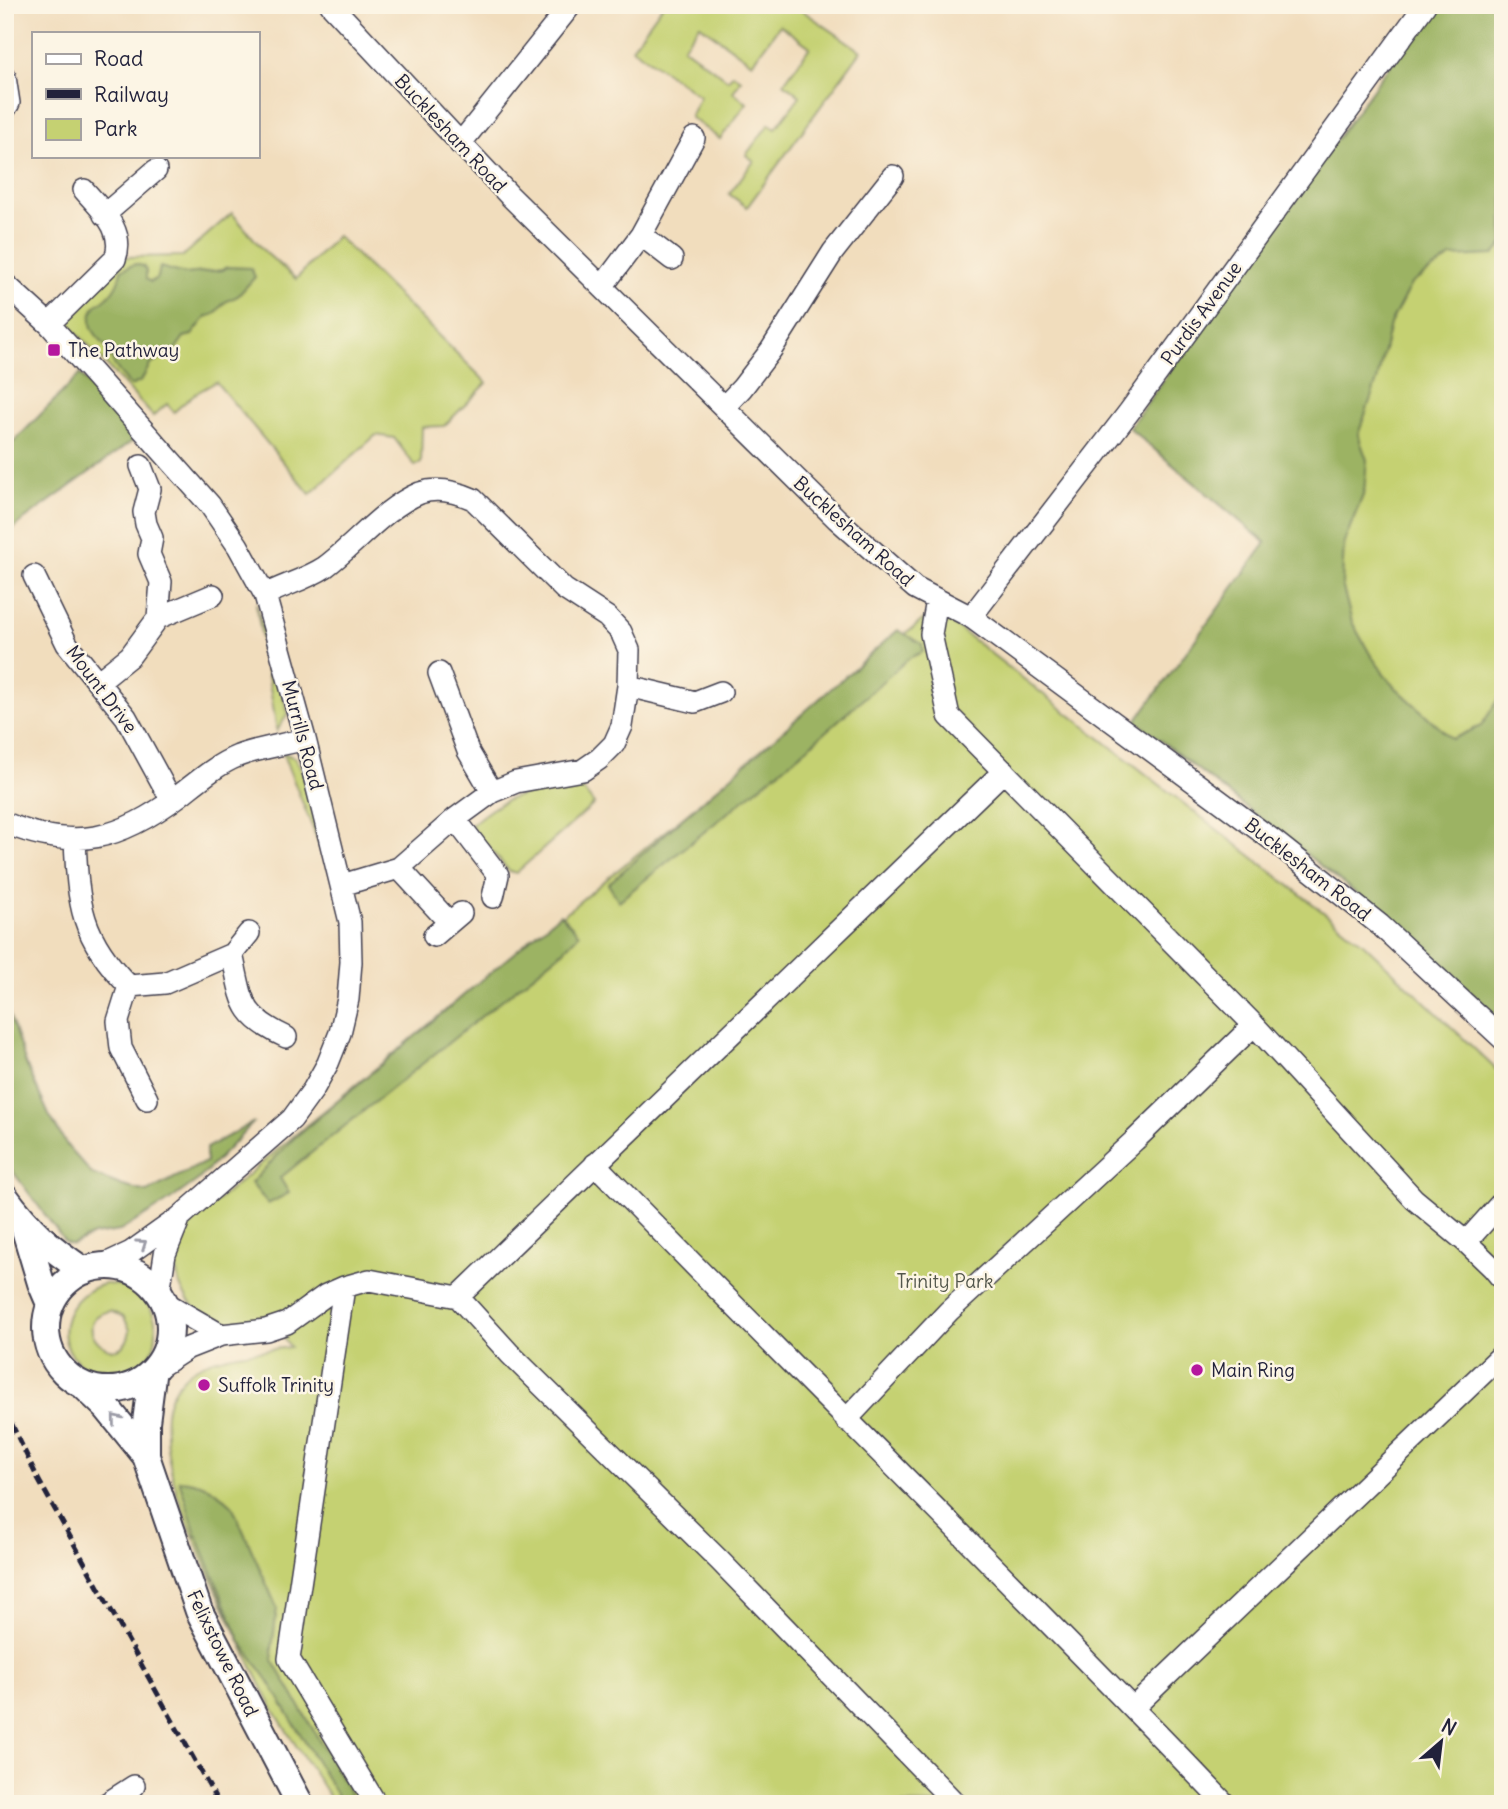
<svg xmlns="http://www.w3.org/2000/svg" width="1508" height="1809" viewBox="0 0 1508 1809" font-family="Delius,sans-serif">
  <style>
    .green { fill: #c5d172; stroke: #747a56; stroke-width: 2; fill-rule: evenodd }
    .forest { fill: #9cb364; stroke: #5f6a50; stroke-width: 2 }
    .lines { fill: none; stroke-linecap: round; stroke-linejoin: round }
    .minor-casing { stroke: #413e4e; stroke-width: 24 }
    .major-casing { stroke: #413e4e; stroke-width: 30 }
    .minor { stroke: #fff; stroke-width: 21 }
    .major { stroke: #fff; stroke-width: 26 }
    .rail { stroke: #22223b; stroke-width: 5; stroke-dasharray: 10 5; stroke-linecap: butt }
    .oneway { stroke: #9c9ca7 }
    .poi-dot { fill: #b5179e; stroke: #fcf5e5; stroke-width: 2.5 }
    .labels { text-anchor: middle; stroke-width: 5; stroke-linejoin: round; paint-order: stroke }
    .street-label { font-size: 19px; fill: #22223b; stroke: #fcf5e5 }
    .poi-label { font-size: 19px; fill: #22223b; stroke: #fcf5e5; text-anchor: start }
    .park-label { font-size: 19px; fill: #53574c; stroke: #fcf5e5 }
  </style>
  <rect width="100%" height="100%" fill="#fcf5e5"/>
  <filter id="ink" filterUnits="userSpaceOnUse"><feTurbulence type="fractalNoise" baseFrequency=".0143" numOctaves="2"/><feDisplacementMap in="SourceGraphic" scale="14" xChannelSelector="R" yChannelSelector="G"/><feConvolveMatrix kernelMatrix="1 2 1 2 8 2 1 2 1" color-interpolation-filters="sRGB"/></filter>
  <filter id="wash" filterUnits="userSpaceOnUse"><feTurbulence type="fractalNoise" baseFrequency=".00686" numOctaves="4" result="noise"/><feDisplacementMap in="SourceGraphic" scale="28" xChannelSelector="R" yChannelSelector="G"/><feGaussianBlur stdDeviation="1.57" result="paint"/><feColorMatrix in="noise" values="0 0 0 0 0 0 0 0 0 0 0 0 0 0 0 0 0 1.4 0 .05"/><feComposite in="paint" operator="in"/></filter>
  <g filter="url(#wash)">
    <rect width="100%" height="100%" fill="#f1ddbd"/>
    <path class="green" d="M663 5H794L861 51 747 207 729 194 754 161 746 155 769 124 776 128 800 96 784 83 810 47 780 25 752 63 700 25 683 47 728 80 733 74 741 80 733 92 747 103 720 139 690 117 700 96 632 48Z
      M1503 5V1024L1426 948 1136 721 1266 543 1129 428Z
      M232 213 265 252 296 279 337 236 487 383 444 426 422 427 421 463 415 466 394 438 376 435 310 494 216 382 193 395 174 412 167 404 153 416 67 322 126 257 183 256Z
      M256 603 288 713 277 731Z
      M935 610 1363 943 1503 1076V1804H334C313 1770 288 1736 269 1701 247 1657 226 1611 206 1566 186 1520 162 1465 166 1414 167 1401 175 1386 184 1377 207 1353 258 1352 290 1347L268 1315C200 1347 145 1273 197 1218L308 1124Z
      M282 752 295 758 302 770 326 861Z
      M578 783 594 804 516 873 509 871 470 826C512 789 527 795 578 783Z
      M104 1284C171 1282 173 1375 112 1376 99 1376 87 1371 78 1362 49 1334 70 1293 104 1284ZM110 1311 124 1317 130 1330C122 1379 62 1321 110 1311Z"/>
    <path class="forest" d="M1433 5H1503V244L1494 255 1451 257 1411 284 1390 324 1377 381 1358 435 1367 460 1364 493 1344 542 1342 584 1352 622 1370 654 1391 683 1452 739 1481 726 1503 692V1024L1426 948 1136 721 1266 543 1129 428Z
      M135 264 143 266 146 270V279L151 282 158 277 160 267 185 274 223 270 227 267 251 268 255 277 238 296 225 302 215 314 206 317 192 335 184 337 174 351 150 365 141 381 131 386C125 379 118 371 113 363 111 359 111 355 109 352 100 336 83 330 95 306 109 298 119 287 121 270Z
      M80 374 135 439 17 525 5 538V451Z
      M898 630 922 644 923 652 909 658 806 749 619 901 608 884Z
      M560 914 579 934 563 951 280 1178 289 1193 268 1204 251 1183 293 1139Z
      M5 1002 26 1064 49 1115 68 1147 92 1174 123 1186 147 1192 206 1162V1148L254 1122 198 1180 166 1203 120 1231 93 1235 72 1245 66 1243 5 1161Z
      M179 1480C202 1481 216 1490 232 1505L277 1608 272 1649 273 1660 356 1804H342L268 1680 241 1642 196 1534Z"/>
  </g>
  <g filter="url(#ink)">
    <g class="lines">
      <g class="minor-casing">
        <path id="minor" d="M331 5 509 195 837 519 915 588 971 617 1274 841 1380 925 1503 1039
          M5 77 9 103 5 109
          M460 144 571 5
          M104 215 156 170
          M641 235 672 259
          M5 284 49 324 210 505 238 546 265 595 305 739 350 922 351 962 348 999 340 1033 328 1063 313 1090 292 1119 180 1217 131 1252 101 1266
          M602 287 641 235 694 138
          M49 324 115 259C126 230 101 210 84 190
          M724 407 742 388 771 350 833 252 893 176
          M34 576 67 644 126 717 172 801
          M265 595C284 585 307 579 325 567 355 545 385 507 420 493 437 487 457 492 473 499L564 589 607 617 621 632 629 650 628 686 622 726 614 744 599 759 583 770 516 782 492 792 455 819 399 868 342 885
          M937 600 931 634 949 716 1254 1025 1414 1199 1466 1242 1493 1268 1503 1280
          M971 617 1129 412 1425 5
          M158 618 213 595
          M439 673 468 751 492 792
          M99 681 130 656 158 618 161 582 149 554 152 538 146 524 144 512 150 489 141 466
          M628 686 695 702 721 692
          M455 819 498 875 493 897
          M5 823C76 852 120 840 180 795 198 781 216 765 238 756 259 748 283 745 305 739
          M75 840C78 905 81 938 129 986L165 983 232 954 249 933
          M399 868 449 922
          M434 936 461 913
          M232 954C243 1001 239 1015 286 1037
          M129 986 118 1021 121 1048 147 1099
          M595 1164C804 1379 1018 1587 1225 1804
          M1466 1242 1503 1201
          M344 1287 289 1659 376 1804
          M159 1293 165 1254 180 1217
          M458 1297 1004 771
          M221 1335 266 1330 287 1323 326 1295 344 1287 369 1280 458 1297 510 1354 720 1561 956 1804
          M159 1367 188 1348 221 1335 164 1302
          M846 1420 949 1311 1135 1140 1254 1025
          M1133 1708 1503 1354
          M106 1804 134 1786"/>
      </g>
      <g class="major-casing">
        <path id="major" d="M5 1197C29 1230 50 1248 84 1271
          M23 1223 41 1283 50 1304
          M46 1328a62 62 0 1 1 124 0a62 62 0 1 1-124 0Z
          M152 1376 146 1422V1456L199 1611 300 1804
          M83 1385 107 1408 146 1456"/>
      </g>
      <use href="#minor" class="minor"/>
      <use href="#major" class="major"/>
      <path class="rail" d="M5 1410 38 1479 219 1804"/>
    </g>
    <defs><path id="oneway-chevron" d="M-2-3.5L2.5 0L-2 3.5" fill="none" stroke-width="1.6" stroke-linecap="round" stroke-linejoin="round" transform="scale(1.75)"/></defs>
    <g class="oneway">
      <use href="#oneway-chevron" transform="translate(142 1244) rotate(-35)"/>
      <use href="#oneway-chevron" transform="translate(116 1419) rotate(-129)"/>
    </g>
  </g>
  <g class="poi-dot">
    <rect x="47" y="343" width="14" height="14" rx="3.5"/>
    <circle cx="1197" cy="1370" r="7"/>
    <circle cx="204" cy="1385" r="7"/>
  </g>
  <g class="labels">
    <g class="street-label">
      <text transform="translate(451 133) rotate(47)" y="7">Bucklesham Road</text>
      <text transform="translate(1201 313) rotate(-54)" y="7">Purdis Avenue</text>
      <text transform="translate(854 531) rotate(42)" y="7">Bucklesham Road</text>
      <text transform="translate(102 689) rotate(53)" y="7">Mount Drive</text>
      <text transform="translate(303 735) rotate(75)" y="7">Murrills Road</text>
      <text transform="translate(1308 869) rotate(38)" y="7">Bucklesham Road</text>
      <text transform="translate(223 1653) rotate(64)" y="7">Felixstowe Road</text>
    </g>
    <g class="poi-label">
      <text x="68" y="357">The Pathway</text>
      <text x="1211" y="1377">Main Ring</text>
      <text x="218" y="1392">Suffolk Trinity</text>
    </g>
    <g class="park-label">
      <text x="945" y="1288">Trinity Park</text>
    </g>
  </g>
  <rect width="1508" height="1809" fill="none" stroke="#fcf5e5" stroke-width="28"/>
  <rect x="32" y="32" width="228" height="126" fill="#fcf5e5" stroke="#a5a1a1" stroke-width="2"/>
  <rect x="46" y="54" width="35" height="10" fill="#ffffff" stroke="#a5a1a1" stroke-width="2"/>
  <text x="94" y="66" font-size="21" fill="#22223b">Road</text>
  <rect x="46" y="89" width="35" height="10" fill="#22223b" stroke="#a5a1a1" stroke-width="2"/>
  <text x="94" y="102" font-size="21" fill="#22223b">Railway</text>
  <rect x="46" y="119" width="35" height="21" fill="#c5d172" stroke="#a5a1a1" stroke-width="2"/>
  <text x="94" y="136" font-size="21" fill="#22223b">Park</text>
  <g transform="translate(1441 1742) rotate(28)" stroke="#fcf5e5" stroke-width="5" paint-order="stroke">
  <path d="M0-5L12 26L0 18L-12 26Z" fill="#22223b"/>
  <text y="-10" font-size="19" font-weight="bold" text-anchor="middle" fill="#22223b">N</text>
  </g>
</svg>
